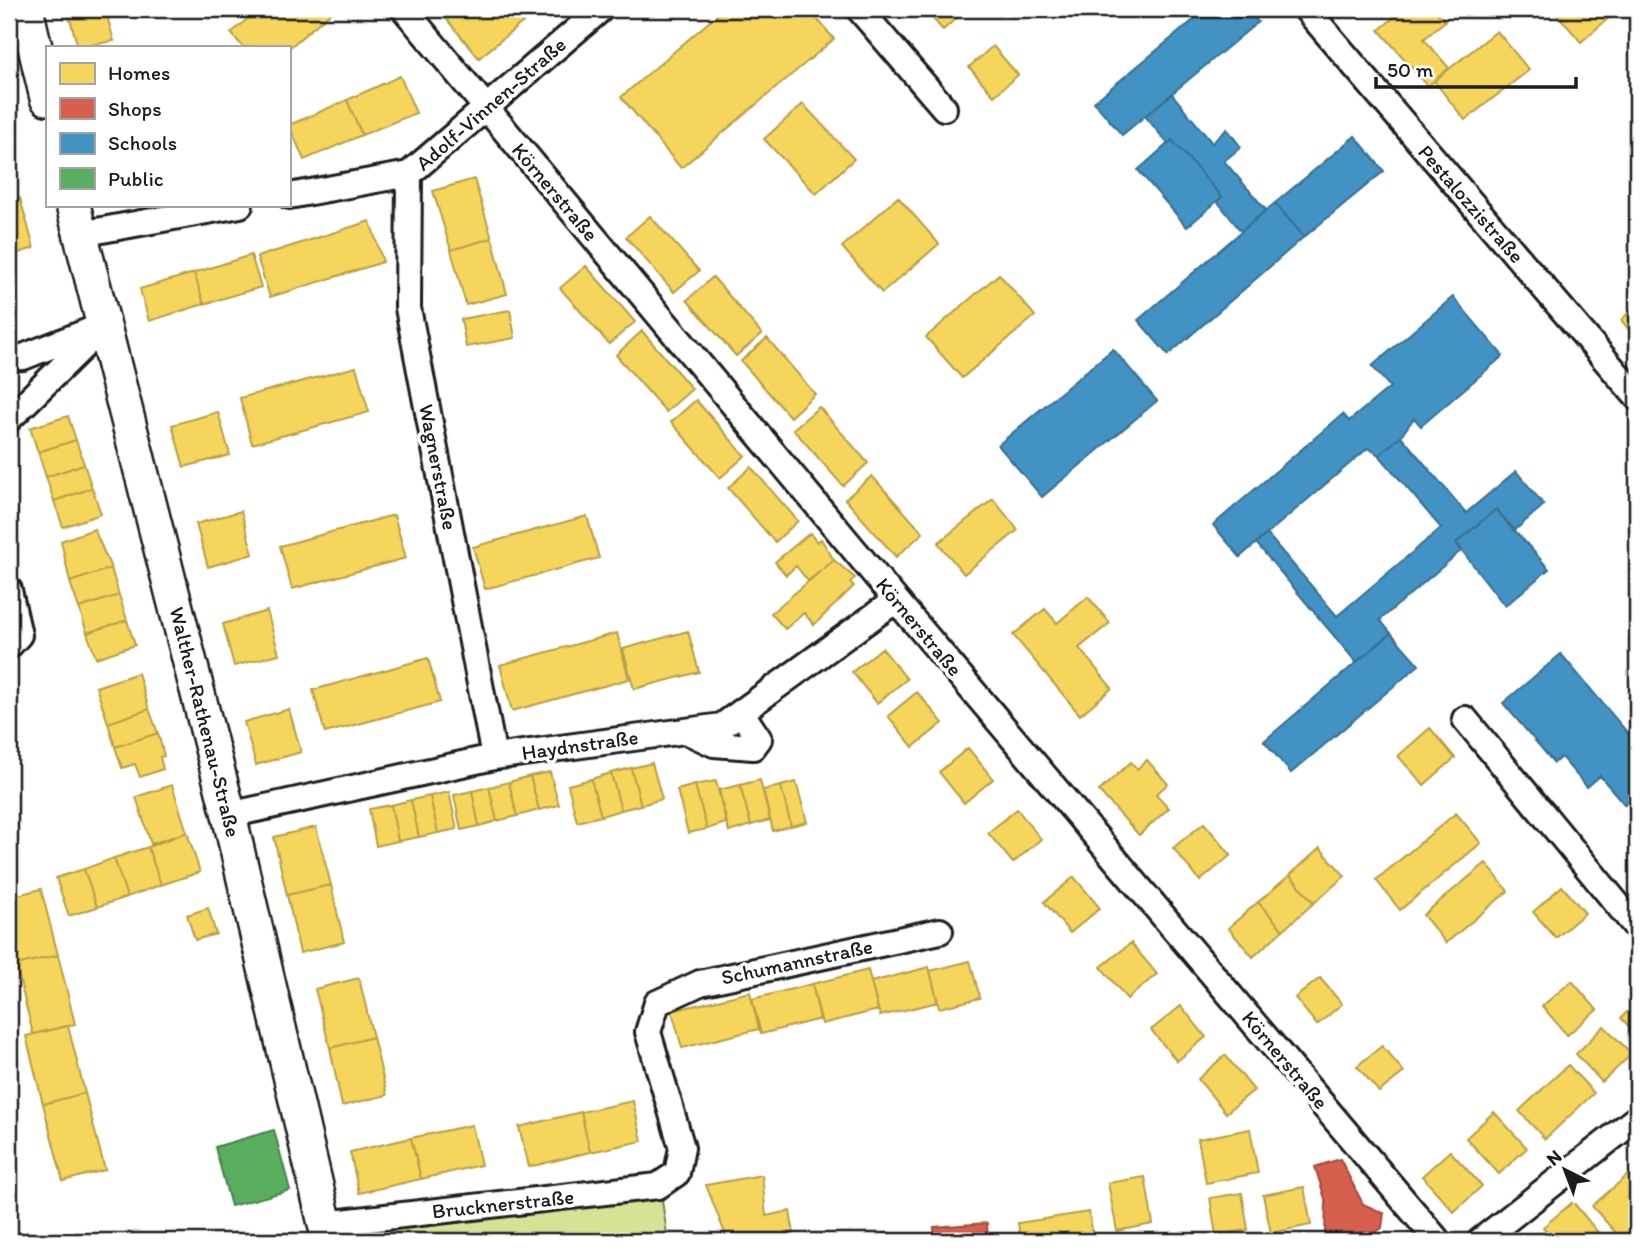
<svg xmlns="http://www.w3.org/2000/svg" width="1646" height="1250" viewBox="0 0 1646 1250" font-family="Itim,sans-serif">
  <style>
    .green { fill: #d7e295; stroke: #7a7f58; stroke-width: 2 }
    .homes { fill: #f6d55c; stroke: #b59e49; stroke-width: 2 }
    .shops { fill: #d6604d; stroke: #9e4c3e; stroke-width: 2 }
    .schools { fill: #4393c3; stroke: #376f91; stroke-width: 2 }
    .public { fill: #5aae61; stroke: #47824c; stroke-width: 2 }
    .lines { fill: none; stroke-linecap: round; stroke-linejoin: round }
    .street-casing { stroke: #1c1c1c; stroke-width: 30 }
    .secondary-casing { stroke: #1c1c1c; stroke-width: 38 }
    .street { stroke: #fff; stroke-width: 24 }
    .secondary { stroke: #fff; stroke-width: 33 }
    .labels { text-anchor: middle; stroke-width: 7; stroke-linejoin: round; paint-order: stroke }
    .street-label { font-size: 21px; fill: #1c1c1c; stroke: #fff }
  </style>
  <rect width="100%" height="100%" fill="#fff"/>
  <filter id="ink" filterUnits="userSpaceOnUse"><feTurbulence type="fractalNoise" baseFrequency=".0143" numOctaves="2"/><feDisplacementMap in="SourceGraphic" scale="14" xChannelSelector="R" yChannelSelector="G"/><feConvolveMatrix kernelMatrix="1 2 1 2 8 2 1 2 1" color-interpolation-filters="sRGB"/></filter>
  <g filter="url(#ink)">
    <path class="green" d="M660 1187 668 1241H338L334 1227Z"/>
    <path class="homes" d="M67 9H105L114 41 78 47Z
      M259 9H335L289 48 243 47 231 33Z
      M438 9H539L479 58Z
      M724 9H809L834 39 681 168 621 97Z
      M924 9H965L966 10 943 30Z
      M1404 9H1434L1445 21 1424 39 1449 68 1428 86 1379 30Z
      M1563 9H1619L1581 42 1557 14Z
      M1497 31 1529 70 1465 120 1434 81Z
      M993 46 1018 75 994 96 969 67Z
      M400 76 416 113 362 135 347 100Z
      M347 100 362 135 304 160 289 125Z
      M803 104 854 159 816 194 764 139Z
      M474 179 492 238 451 250 433 191Z
      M898 197 939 244 882 293 842 247Z
      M20 198 34 248 9 256V202Z
      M650 216 699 271 674 292 626 237Z
      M370 221 383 262 270 297 257 257Z
      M492 238 507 294 466 305 451 250Z
      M251 255 261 287 204 304 194 273Z
      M586 266 635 322 609 344 560 288Z
      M194 273 204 304 149 321 140 289Z
      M999 274 1035 316 962 378 926 337Z
      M713 277 762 334 736 356 687 300Z
      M1637 305V339L1621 320Z
      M510 310 515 338 466 347 461 319Z
      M642 331 692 389 666 412 616 355Z
      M767 338 815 394 790 417 741 361Z
      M356 367 369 412 252 444 240 398Z
      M696 400 745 456 720 478 671 422Z
      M819 407 868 463 843 486 793 429Z
      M218 412 230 455 184 467 172 425Z
      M68 416 76 440 38 452 30 428Z
      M76 440 84 464 46 477 38 452Z
      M84 464 92 488 54 501 46 477Z
      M751 467 798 521 775 542 728 488Z
      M872 476 923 533 896 557 845 499Z
      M92 488 101 514 63 527 54 501Z
      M993 499 1018 530 964 574 938 543Z
      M241 511 253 554 208 567 196 524Z
      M394 515 406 558 292 589 280 546Z
      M587 516 599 558 485 589 473 547Z
      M94 529 111 568 70 582 61 541Z
      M810 533 817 542 821 539 834 560 808 581 796 566 786 575 775 562Z
      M834 560 855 578 850 582 854 586 814 625 804 613 785 629 771 613Z
      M111 568 119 595 79 608 70 582Z
      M119 595 127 620 87 633 79 608Z
      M1088 597 1110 623 1079 648 1112 688 1080 715 1013 635 1045 609 1057 623Z
      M267 611 279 654 234 666 223 624Z
      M127 620 135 645 96 658 87 633Z
      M688 631 699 672 634 689 623 649Z
      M617 633 629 679 512 711 500 665Z
      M882 648 907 679 877 703 852 672Z
      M428 658 440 702 325 733 313 690Z
      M138 673 149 709 108 723 96 687Z
      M917 692 943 723 913 747 888 716Z
      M149 709 158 733 115 747 108 723Z
      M289 709 301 752 256 765 244 722Z
      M1430 728 1455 758 1424 785 1398 756Z
      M158 733 164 756 160 757 163 769 140 777 135 764 122 768 115 747Z
      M9 741 17 747 9 758Z
      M968 748 993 779 964 803 939 772Z
      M1147 760 1168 784 1156 794 1169 808 1139 835 1099 791 1131 762 1137 769Z
      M652 763 662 799 641 805 631 768Z
      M631 768 641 805 621 810 611 773Z
      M550 772 559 805 539 810 530 776Z
      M611 773 621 810 601 816 591 779Z
      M530 776 539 810 517 816 509 782Z
      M591 779 601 816 577 822 568 785Z
      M760 780 770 820 751 825 740 785Z
      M716 781 726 823 707 829 695 785Z
      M509 782 517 816 497 821 489 787Z
      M796 782 807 822 791 826 781 786Z
      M172 785 187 832 151 844 136 797Z
      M695 785 707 829 688 833 677 790Z
      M740 785 751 825 729 832 719 790Z
      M781 786 791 826 773 831 763 790Z
      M489 787 497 821 479 826 472 791Z
      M472 791 479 826 461 830 454 795Z
      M449 792 457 829 438 833 430 796Z
      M430 796 438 833 419 837 411 800Z
      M411 800 419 837 398 841 391 805Z
      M391 805 398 841 376 846 369 809Z
      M1017 809 1041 839 1013 863 988 833Z
      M1456 813 1481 843 1400 910 1376 880Z
      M1204 823 1231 855 1200 881 1173 848Z
      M316 827 331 885 287 895 274 837Z
      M187 832 200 872 161 885 148 847Z
      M148 847 161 885 127 897 114 858Z
      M1320 848 1345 876 1314 903 1290 875Z
      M114 858 127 897 97 907 84 869Z
      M1486 863 1508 891 1446 943 1423 915Z
      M84 869 97 907 69 916 56 878Z
      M1290 875 1314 903 1283 930 1258 902Z
      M1074 877 1100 908 1070 933 1044 902Z
      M331 885 344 942 300 953 287 895Z
      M1562 886 1585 913 1556 938 1533 912Z
      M41 889 58 955 16 965 9 936V897Z
      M1258 902 1283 930 1253 957 1228 928Z
      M208 908 216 934 195 940 187 915Z
      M1131 943 1157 974 1127 999 1101 967Z
      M58 955 75 1024 33 1034 16 965Z
      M970 961 980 998 939 1008 930 971Z
      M929 967 938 1002 880 1016 871 982Z
      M868 970 878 1010 822 1024 812 984Z
      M359 978 373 1037 330 1048 315 989Z
      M1320 978 1342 1004 1317 1025 1295 998Z
      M1572 981 1597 1010 1567 1035 1542 1006Z
      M812 984 820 1019 761 1034 752 999Z
      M750 992 759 1029 682 1048 672 1011Z
      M1637 1002V1035L1621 1018Z
      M1181 1006 1206 1037 1177 1061 1151 1030Z
      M68 1026 85 1093 43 1104 26 1036Z
      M1604 1026 1632 1054 1602 1082 1576 1054Z
      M373 1037 387 1095 342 1106 330 1048Z
      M1382 1046 1404 1072 1379 1092 1357 1066Z
      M1225 1055 1254 1090 1226 1113 1198 1079Z
      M1568 1065 1594 1093 1545 1139 1519 1111Z
      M85 1093 105 1170 63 1181 43 1104Z
      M633 1101 642 1141 590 1152 581 1112Z
      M581 1112 590 1152 529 1167 519 1127Z
      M1494 1112 1527 1148 1499 1174 1466 1138Z
      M472 1125 481 1165 421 1179 411 1138Z
      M1250 1129 1258 1173 1206 1183 1198 1139Z
      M411 1138 421 1179 359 1193 350 1152Z
      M1450 1151 1482 1186 1454 1212 1422 1176Z
      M1637 1167V1230L1623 1241 1592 1206Z
      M762 1175 766 1216 790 1211 795 1241H728L706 1185Z
      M1145 1177 1153 1224 1117 1231 1108 1183Z
      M1304 1187 1311 1225 1271 1233 1263 1195Z
      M1242 1193 1248 1230 1216 1235 1210 1198Z
      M1573 1202 1605 1241H1555L1543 1227Z
      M1089 1212 1094 1241H1021L1018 1223Z
      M890 1233 892 1241H849Z"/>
    <path class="shops" d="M1340 1159 1363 1204 1384 1213 1382 1228 1369 1237 1325 1233 1326 1202 1315 1167Z
      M987 1223 988 1241H935L934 1227Z
      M1537 1233 1544 1241H1528Z"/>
    <path class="schools" d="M1207 9H1247L1258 22 1122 135 1094 102Z
      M1172 94 1212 143 1227 129 1241 147 1224 161 1266 210 1241 231 1217 201 1222 197 1172 140 1168 144 1145 116Z
      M1355 136 1384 171 1304 237 1275 203Z
      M1172 140 1222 197 1187 227 1138 170Z
      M1275 203 1304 237 1168 355 1138 320Z
      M1453 297 1503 356 1421 426 1414 418 1401 436 1379 455 1368 448 1240 557 1213 525 1343 414 1349 421 1390 387 1372 366Z
      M1113 349 1157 401 1042 497 998 445Z
      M1401 436 1466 513 1516 471 1544 505 1514 531 1496 509 1456 543 1462 550 1380 620 1391 633 1356 662 1256 543 1267 534 1337 616 1441 528 1379 455Z
      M1496 509 1549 569 1505 606 1456 543Z
      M1391 633 1419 665 1291 773 1264 741Z
      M1561 654 1637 744V795L1625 805 1600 776 1587 787 1561 757 1554 763 1503 703Z"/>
    <path class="public" d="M274 1130 290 1190 231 1206 215 1147Z"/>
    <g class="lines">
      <g class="street-casing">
        <path id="street" d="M404 9 896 600 1438 1241
          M859 9 944 108
          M1306 9 1637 397
          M409 174 408 308 494 757
          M289 196 409 174 601 9
          M80 234 240 205
          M9 358 23 357 94 329
          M9 419 104 326
          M9 590 19 635 9 646
          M1465 719 1637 928
          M686 731 714 744 753 747 759 739 741 712
          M229 815 494 757 722 726 896 600
          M324 1224 658 1186 677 1173 682 1148 648 1032 657 1003 700 983 940 931
          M1480 1241 1637 1118"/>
      </g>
      <g class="secondary-casing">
        <path id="secondary" d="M26 9 47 98
          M73 205 229 815 329 1241"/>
      </g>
      <use href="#street" class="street"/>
      <use href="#secondary" class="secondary"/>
    </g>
  </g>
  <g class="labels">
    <g class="street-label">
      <text transform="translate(491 104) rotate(-41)" y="7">Adolf-Vinnen-Straße</text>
      <text transform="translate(555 192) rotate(50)" y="7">Körnerstraße</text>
      <text transform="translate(1471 204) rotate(49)" y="7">Pestalozzistraße</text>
      <text transform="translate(438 467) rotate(79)" y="7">Wagnerstraße</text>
      <text transform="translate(919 627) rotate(50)" y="7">Körnerstraße</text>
      <text transform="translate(205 722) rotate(76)" y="7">Walther-Rathenau-Straße</text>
      <text transform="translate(580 745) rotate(-8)" y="7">Haydnstraße</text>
      <text transform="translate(797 962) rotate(-12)" y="7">Schumannstraße</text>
      <text transform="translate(1285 1060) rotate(50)" y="7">Körnerstraße</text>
      <text transform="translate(503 1204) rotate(-6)" y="7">Brucknerstraße</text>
    </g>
  </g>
  <rect width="1646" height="1250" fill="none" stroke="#fff" stroke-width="35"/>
  <rect x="18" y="18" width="1611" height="1215" fill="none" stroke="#1c1c1c" stroke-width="2.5" filter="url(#ink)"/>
  <rect x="46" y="46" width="245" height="161" fill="#ffffff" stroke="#a4a4a4" stroke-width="2"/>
  <rect x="60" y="63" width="35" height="21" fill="#f6d55c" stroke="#a4a4a4" stroke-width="2"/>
  <text x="108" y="80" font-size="21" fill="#1c1c1c">Homes</text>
  <rect x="60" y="98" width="35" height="21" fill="#d6604d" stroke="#a4a4a4" stroke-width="2"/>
  <text x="108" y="116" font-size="21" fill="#1c1c1c">Shops</text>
  <rect x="60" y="133" width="35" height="21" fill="#4393c3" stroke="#a4a4a4" stroke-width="2"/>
  <text x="108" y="150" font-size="21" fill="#1c1c1c">Schools</text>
  <rect x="60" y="168" width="35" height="21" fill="#5aae61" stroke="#a4a4a4" stroke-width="2"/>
  <text x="108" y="186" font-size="21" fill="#1c1c1c">Public</text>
  <g transform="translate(1565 1170) rotate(318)" stroke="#ffffff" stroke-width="5" paint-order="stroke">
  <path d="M0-5L12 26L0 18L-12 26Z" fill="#1c1c1c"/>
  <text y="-10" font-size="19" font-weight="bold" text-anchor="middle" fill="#1c1c1c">N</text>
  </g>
  <path d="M1376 77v10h200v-10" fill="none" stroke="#1c1c1c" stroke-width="3.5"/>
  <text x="1387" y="77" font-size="21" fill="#1c1c1c" stroke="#ffffff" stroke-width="5" paint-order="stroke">50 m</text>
</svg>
